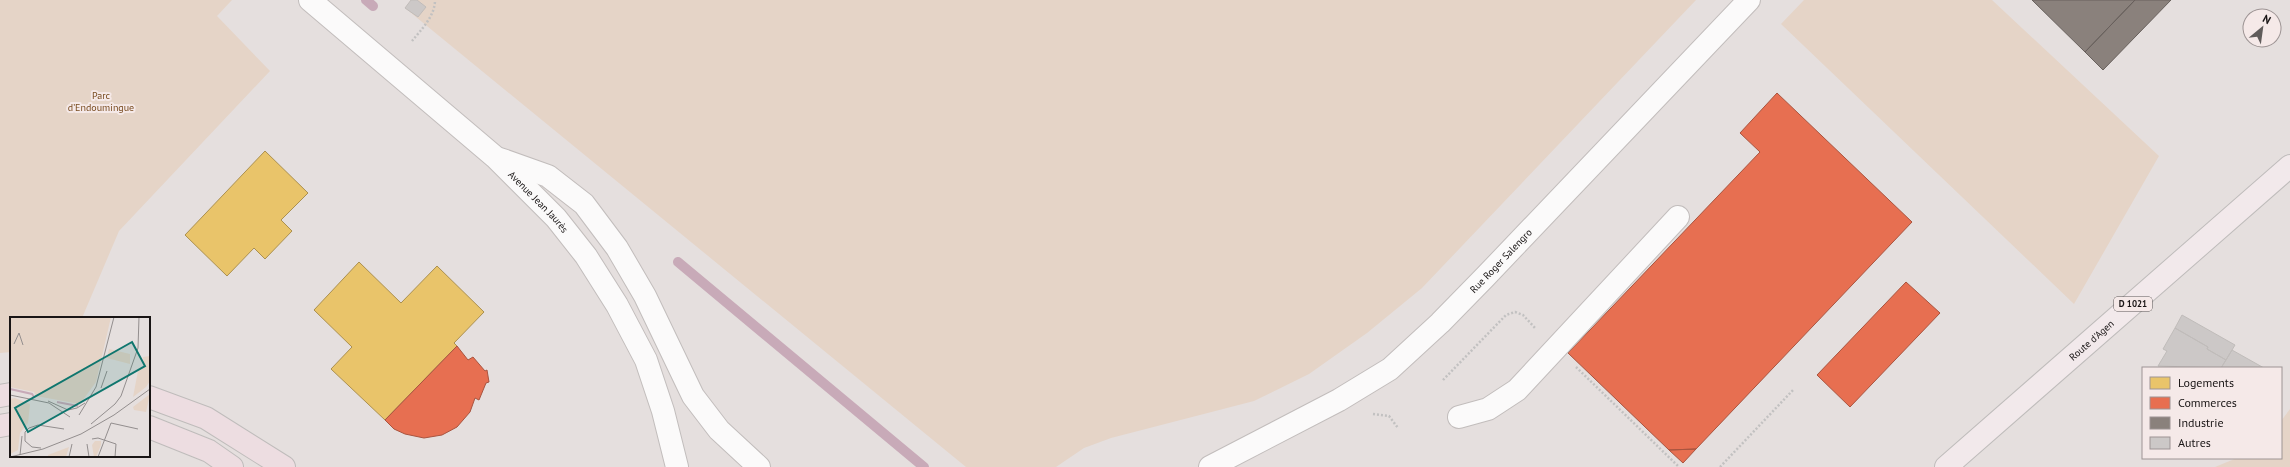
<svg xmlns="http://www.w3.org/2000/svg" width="2290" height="467" viewBox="0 0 2290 467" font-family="'PT Sans',sans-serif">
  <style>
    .green { fill: #e5d4c7 }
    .homes { fill: #e9c46a; stroke: #ab9050 }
    .shops { fill: #e76f51; stroke: #a9543f }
    .industry { fill: #8a817c; stroke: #68615d }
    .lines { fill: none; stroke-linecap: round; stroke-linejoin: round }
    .stream { stroke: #c8aab8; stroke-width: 10 }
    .building { fill: #ccc8c7; stroke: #c0bcba }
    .minor-casing { stroke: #c2bdbc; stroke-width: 24 }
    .major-casing { stroke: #bfbcbb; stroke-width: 24 }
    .highway-casing { stroke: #bfbcbb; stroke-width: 24 }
    .path { stroke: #c2c1c1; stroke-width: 2.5; stroke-dasharray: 2 2; stroke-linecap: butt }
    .minor { stroke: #fbfafa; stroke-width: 22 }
    .major { stroke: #f2e9eb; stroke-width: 22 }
    .highway { stroke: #eddde1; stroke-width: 22 }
    .labels { text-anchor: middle; stroke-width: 4; stroke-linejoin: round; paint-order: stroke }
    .shield { fill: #f5e9e8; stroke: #5b5554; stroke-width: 1 }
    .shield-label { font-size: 9px; font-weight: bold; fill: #191515 }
    .park-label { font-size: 10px; fill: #784b1f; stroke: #f5e9e8 }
    .street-label { font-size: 10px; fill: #191515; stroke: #f5e9e8 }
    .inset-river { fill: none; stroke: #c8aab8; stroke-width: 2 }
    .inset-road { fill: none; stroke: #938e8e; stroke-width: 1 }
    .view { fill: #0f766e; fill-opacity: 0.15; stroke: #0f766e; stroke-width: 2 }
    .inset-edge { fill: none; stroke: #191515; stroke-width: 2 }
  </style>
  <rect width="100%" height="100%" fill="#e5dfde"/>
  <path class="green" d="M0 0H232L217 16 270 71 119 231 82 318H11V352L0 353Z
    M411 0H1696L1422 288 1367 333 1309 374 1254 401 1111 438 1084 448 1056 467H966L405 8Z
    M1804 0H1992L2159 156 2074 304 1781 24Z
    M2290 409V467H2215L2237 458H2281V421Z"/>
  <path class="homes" d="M265 151 308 193 281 220 292 231 265 259 254 248 227 276 185 235Z
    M359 262 401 303 437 266 484 312 454 343 457 346 385 420 331 369 352 347 314 310Z"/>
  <path class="shops" d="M1777 93 1912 222 1696 449 1669 450 1568 353 1760 152 1740 133Z
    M1906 282 1940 313 1850 407 1817 375Z
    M457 346 468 360 473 357 485 371 487 370 489 382 486 383 479 400 475 398 470 412 457 427 442 435 424 438 405 434 394 429 385 420Z
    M1696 449 1683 463 1669 450Z"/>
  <path class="industry" d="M2032 0H2135L2085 52Z
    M2135 0H2171L2103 70 2085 52Z"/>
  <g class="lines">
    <path class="stream" d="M366 0 373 6
      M678 262 924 467"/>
  </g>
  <path class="building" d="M411 0H417L426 7 418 17 405 8Z
    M2182 315 2235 345 2226 360 2207 349 2208 347 2175 328Z
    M2175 328 2208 347 2207 349 2226 360 2221 368 2158 366 2167 351 2163 349Z
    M2232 350 2264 368H2221Z"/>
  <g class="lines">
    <g class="minor-casing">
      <g id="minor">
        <path id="s1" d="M310 0 495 157 556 218 586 256 617 305 646 360 663 411 677 467"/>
        <path d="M500 159 548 176 584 204 617 248 645 296 693 396 719 430 759 467"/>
        <path d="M1459 417 1488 409 1517 390 1678 217"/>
        <path id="s2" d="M1210 467 1339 400 1390 369 1440 323 1485 277 1749 0"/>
      </g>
    </g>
    <g class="major-casing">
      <g id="major">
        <path id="s3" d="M1946 467 2290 166"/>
      </g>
    </g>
    <g class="highway-casing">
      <path id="highway" d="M0 396 11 394
        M149 397 206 418 284 467
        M0 426 11 424
        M149 427 209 451 232 467"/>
    </g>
    <path class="path" d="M412 41C421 30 435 16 435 0
      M1576 367 1679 467
      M1443 380 1506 315 1515 312 1523 315 1536 329
      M1373 414 1389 416 1398 428
      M1720 467 1794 389"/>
    <use href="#minor" class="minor"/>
    <use href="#major" class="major"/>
    <use href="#highway" class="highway"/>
  </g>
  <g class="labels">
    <rect class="shield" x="2114" y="297" width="38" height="14" rx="3"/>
    <g class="shield-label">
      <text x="2133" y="307">D 1021</text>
    </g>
    <g class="park-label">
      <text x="101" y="99">Parc<tspan x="101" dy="12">d’Endoumingue</tspan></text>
    </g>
    <g class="street-label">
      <text dy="4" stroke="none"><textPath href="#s1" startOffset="305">Avenue Jean Jaurès</textPath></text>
      <text dy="4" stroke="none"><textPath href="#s2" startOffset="360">Rue Roger Salengro</textPath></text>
      <text dy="4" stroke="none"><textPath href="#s3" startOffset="193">Route d'Agen</textPath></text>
    </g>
  </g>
  <g transform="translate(10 317)">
    <rect width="140" height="140" fill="#e5dfde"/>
    <path d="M0 0H101L86 65 70 87 26 79 24 75 0 70ZM99 32 120 37V47L97 41ZM140 39V64L136 70 123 80 128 54 134 48 133 40ZM140 77 136 95 124 93 123 90ZM5 81 20 87 18 106 10 116 8 133 0 137V82ZM85 124H91V128L86 140H84L82 128ZM59 130 56 140H38V138Z" fill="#e5d4c7"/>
    <path class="inset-river" d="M0 72 22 77 24 80M47 85 68 89"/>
    <path class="inset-road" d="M4 27 9 16 13 28M91 71 97 54M0 78 39 86 60 100M38 84 58 93 67 91 75 86M69 98 86 70 104 0M81 107 105 87 111 79 128 31 129 0M82 122 88 121 106 127 105 140M77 127 79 140M31 131 22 130 15 124V115L19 111 28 108 54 112M10 138 12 119M0 140 33 132 71 117 104 98 140 72M59 140 62 127M88 140 101 106 128 112"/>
    <path class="view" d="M122 25 135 49 18 115 5 91Z"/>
    <rect width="140" height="140" class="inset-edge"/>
  </g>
  <rect x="2142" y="367" width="140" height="92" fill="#f5e9e8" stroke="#9d9494"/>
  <rect x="2150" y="377" width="20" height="12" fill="#e9c46a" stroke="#9d9494"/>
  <text x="2178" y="387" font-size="12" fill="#191515">Logements</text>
  <rect x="2150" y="397" width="20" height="12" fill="#e76f51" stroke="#9d9494"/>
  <text x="2178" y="407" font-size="12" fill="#191515">Commerces</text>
  <rect x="2150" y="417" width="20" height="12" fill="#8a817c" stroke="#9d9494"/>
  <text x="2178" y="427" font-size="12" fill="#191515">Industrie</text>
  <rect x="2150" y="437" width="20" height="12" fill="#ccc8c7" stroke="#9d9494"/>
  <text x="2178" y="447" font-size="12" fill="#191515">Autres</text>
  <g transform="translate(2262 28) rotate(29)"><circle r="19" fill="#f5e9e8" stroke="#9d9494"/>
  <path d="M0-3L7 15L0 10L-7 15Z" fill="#605c5b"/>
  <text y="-6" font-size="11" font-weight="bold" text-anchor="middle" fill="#191515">N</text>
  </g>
</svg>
